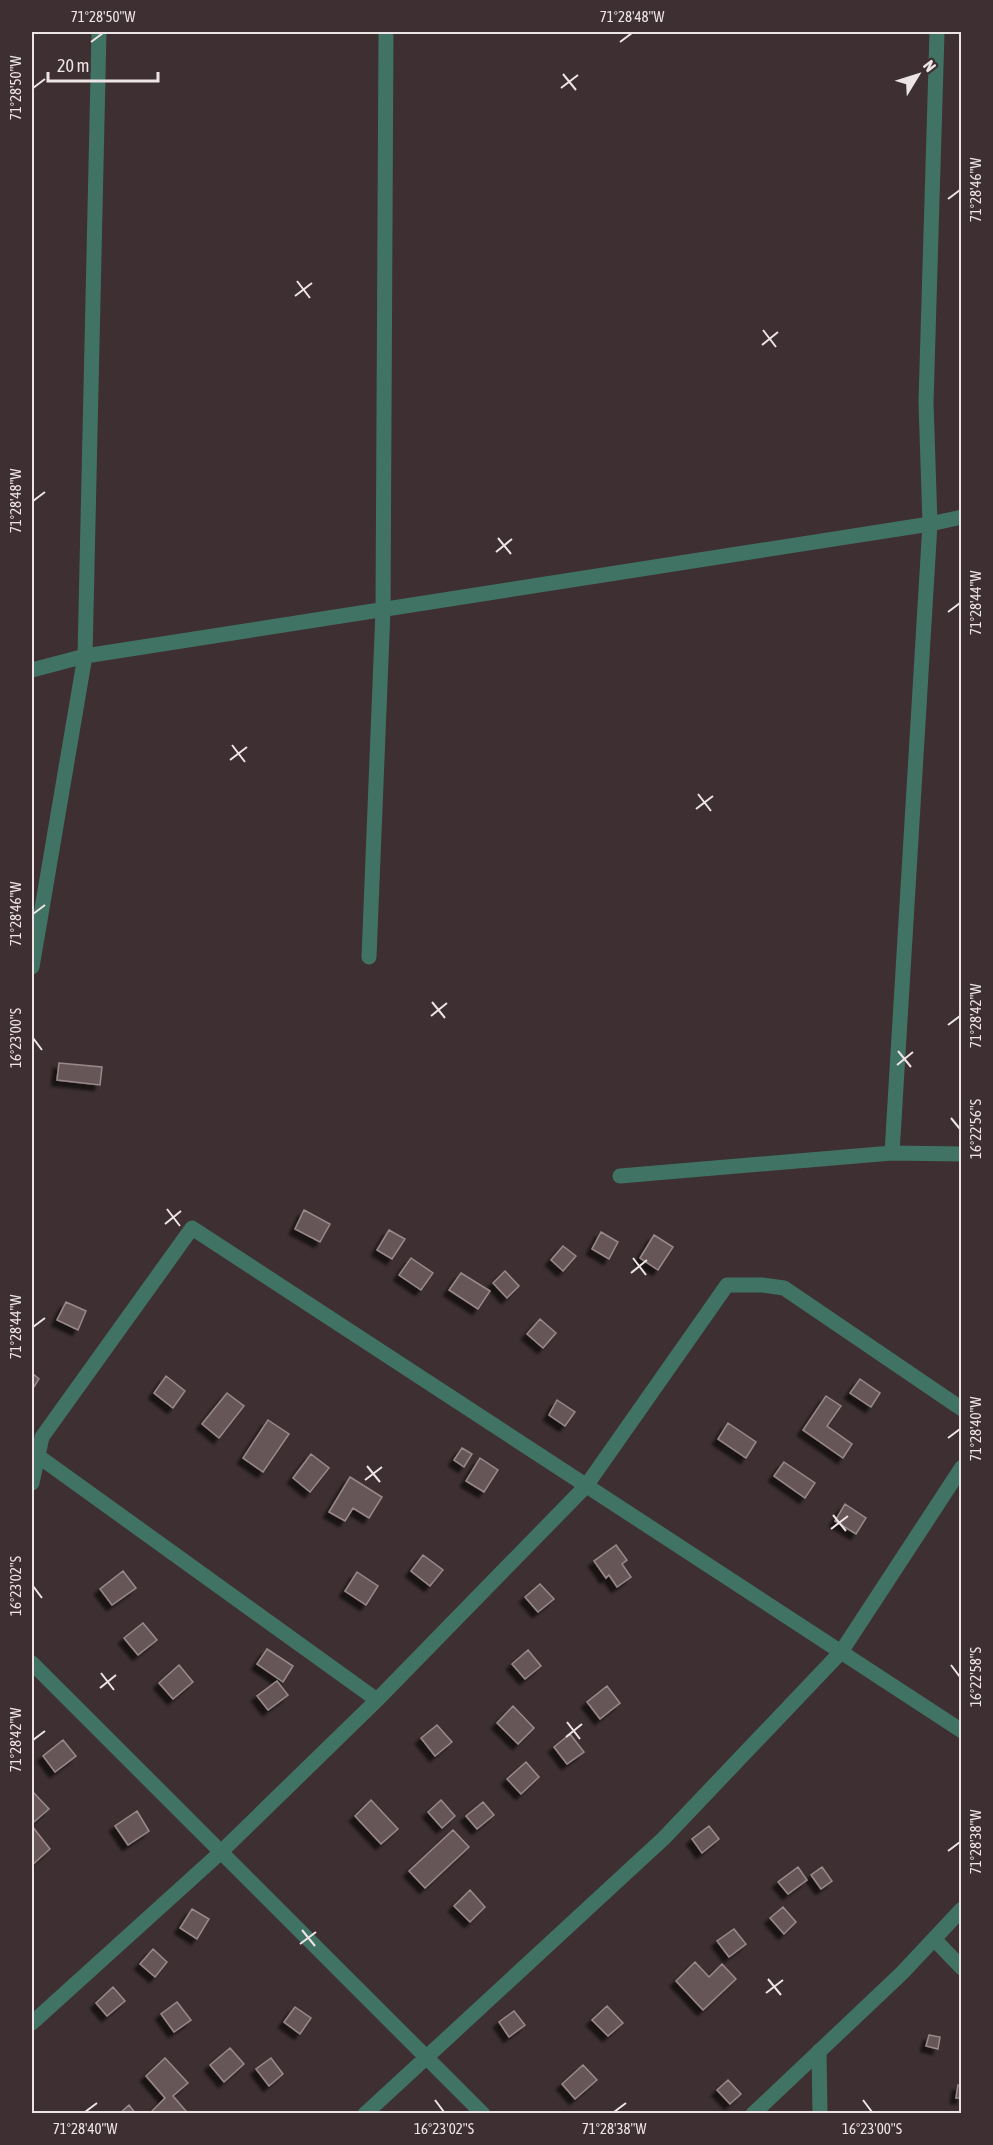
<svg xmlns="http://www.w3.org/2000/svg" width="993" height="2145" viewBox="0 0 993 2145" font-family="'Asap Condensed',sans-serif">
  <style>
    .building { fill: #665759; stroke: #99898b; stroke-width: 1.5; filter: url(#shadow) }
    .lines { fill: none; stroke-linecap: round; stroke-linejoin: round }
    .minor { stroke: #417364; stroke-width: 15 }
    .ticks { fill: none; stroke: #ede4e5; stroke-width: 2 }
    .neatline { fill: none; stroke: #ede4e5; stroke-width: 2 }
    .ticks-label { font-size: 15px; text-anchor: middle; fill: #ede4e5 }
  </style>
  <defs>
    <filter id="shadow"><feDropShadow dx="-5.5" dy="5.5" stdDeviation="1.5" flood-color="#0009"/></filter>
  </defs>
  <rect width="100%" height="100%" fill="#3e3032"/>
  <path class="building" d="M59 1063 102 1067 100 1085 57 1080Z
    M304 1210 330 1224 320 1242 295 1229Z
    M389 1230 405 1239 392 1259 377 1250Z
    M601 1232 618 1242 609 1259 592 1249Z
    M654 1235 673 1247 658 1270 640 1258Z
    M563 1246 576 1256 563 1271 551 1260Z
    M411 1258 433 1273 421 1290 399 1275Z
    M505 1271 519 1286 507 1298 493 1283Z
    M461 1273 490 1291 478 1309 449 1290Z
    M66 1302 86 1311 78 1330 57 1320Z
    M540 1319 556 1333 543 1348 527 1334Z
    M32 1373 39 1379 32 1390Z
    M166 1376 185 1391 173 1408 154 1393Z
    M860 1379 880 1393 871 1407 850 1393Z
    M227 1393 244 1406 219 1438 202 1424Z
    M826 1396 841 1406 827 1426 852 1444 843 1458 803 1430Z
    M557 1400 575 1412 565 1426 549 1415Z
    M268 1420 289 1434 263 1472 243 1458Z
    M728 1423 756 1442 746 1458 718 1439Z
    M462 1448 472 1454 464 1467 454 1460Z
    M311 1454 329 1468 310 1492 293 1478Z
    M480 1458 498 1470 484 1492 466 1481Z
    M784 1462 815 1483 805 1498 774 1476Z
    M350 1477 382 1497 369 1518 353 1508 345 1521 329 1512Z
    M845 1504 866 1518 856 1534 835 1521Z
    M616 1545 627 1560 622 1564 631 1577 617 1587 609 1575 606 1578 594 1561Z
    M423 1555 443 1570 430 1586 411 1571Z
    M123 1571 136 1588 112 1605 100 1589Z
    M357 1572 378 1586 366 1605 345 1591Z
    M540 1584 554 1599 538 1612 525 1597Z
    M143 1623 157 1640 138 1655 124 1638Z
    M267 1649 293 1666 283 1682 257 1664Z
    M528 1650 541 1666 525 1679 512 1664Z
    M179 1665 193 1682 173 1699 159 1683Z
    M277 1681 288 1695 268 1710 257 1696Z
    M607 1686 620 1703 600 1719 587 1702Z
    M513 1706 534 1728 518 1744 497 1723Z
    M437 1725 452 1742 435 1756 421 1738Z
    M570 1734 584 1752 567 1764 554 1747Z
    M63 1740 76 1756 55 1772 43 1756Z
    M526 1762 539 1777 521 1794 507 1779Z
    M33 1792 49 1809 34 1822 32 1819V1794Z
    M371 1800 398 1829 381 1844 355 1816Z
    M441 1800 455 1816 442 1828 428 1812Z
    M483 1802 494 1815 477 1829 466 1816Z
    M137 1811 149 1831 128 1845 115 1826Z
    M32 1826 50 1849 32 1865Z
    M709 1826 719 1839 702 1853 692 1839Z
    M453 1830 469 1847 425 1888 409 1871Z
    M798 1867 807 1880 788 1894 778 1882Z
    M822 1867 832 1881 821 1889 811 1875Z
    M470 1890 485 1907 470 1922 454 1906Z
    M783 1907 796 1922 784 1934 770 1918Z
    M192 1909 209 1919 197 1939 180 1928Z
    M734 1929 746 1944 729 1957 717 1941Z
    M153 1949 167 1962 155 1977 140 1964Z
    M695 1962 709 1977 722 1964 736 1979 703 2010 676 1981Z
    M113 1987 125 2001 107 2016 96 2003Z
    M177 2002 191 2020 174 2032 161 2014Z
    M607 2006 623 2023 608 2036 592 2020Z
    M295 2007 311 2018 300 2034 284 2022Z
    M514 2011 525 2025 509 2037 499 2022Z
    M929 2035 940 2037 938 2049 926 2046Z
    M230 2048 244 2064 224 2082 210 2065Z
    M165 2058 188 2083 173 2096 186 2111 184 2114H154L152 2111 165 2098 146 2076Z
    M271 2058 283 2074 269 2086 256 2069Z
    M583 2065 597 2080 575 2099 562 2084Z
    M728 2080 741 2094 730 2104 717 2090Z
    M958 2085H962V2098H956Z
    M129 2105 136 2114H119Z"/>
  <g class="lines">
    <path class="minor" d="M32 670 85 656 930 524 962 517
      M369 957 383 610 386 32
      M32 967 85 656 99 32
      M892 1153 930 524 926 402 937 32
      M620 1176 892 1153 962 1154
      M38 1456 377 1700
      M32 1483 42 1437 192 1228 962 1731
      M32 1663 483 2114
      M934 1939 962 1968
      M32 2023 221 1852 377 1700 586 1486 727 1285H762L784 1288 962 1409
      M819 2051 820 2114
      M365 2114 664 1838 841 1652 962 1467
      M753 2114 902 1973 962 1909"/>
  </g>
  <path class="ticks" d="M91 42 103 33M620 42 632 33M563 74 576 90M33 88 45 79M561 88 578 75M948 199 960 190M297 281 310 298M295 296 312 283M763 330 776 347M762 345 778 332M33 501 45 492M498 538 511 554M496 552 512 539M948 612 960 603M232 745 245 762M230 760 247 747M698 794 711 811M696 809 713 796M33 914 45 905M432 1002 445 1018M431 1016 447 1003M948 1025 960 1016M33 1038 42 1050M898 1051 911 1067M897 1065 913 1052M951 1118 960 1129M167 1209 180 1226M165 1224 181 1211M633 1258 646 1275M631 1273 647 1260M33 1327 45 1318M948 1438 960 1429M367 1466 380 1482M365 1480 382 1467M833 1515 846 1531M831 1529 848 1516M33 1586 42 1598M951 1665 960 1677M101 1673 114 1690M100 1688 116 1675M567 1722 580 1739M566 1737 582 1724M33 1740 45 1731M948 1851 960 1842M302 1930 315 1946M300 1944 316 1932M768 1979 781 1995M766 1993 783 1980M435 2100 444 2112M863 2100 872 2112M85 2112 97 2103M614 2112 626 2103"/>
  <rect width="993" height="2145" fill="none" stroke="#3e3032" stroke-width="66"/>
  <g transform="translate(918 75) rotate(52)" stroke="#3e3032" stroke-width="4.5" paint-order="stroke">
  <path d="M0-4.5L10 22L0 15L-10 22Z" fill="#ede4e5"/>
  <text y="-9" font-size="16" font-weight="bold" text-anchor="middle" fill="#ede4e5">N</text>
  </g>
  <path d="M48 72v9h110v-9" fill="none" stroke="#ede4e5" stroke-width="3"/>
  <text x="57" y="72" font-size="18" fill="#ede4e5" stroke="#3e3032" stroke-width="4.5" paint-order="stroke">20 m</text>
  <rect x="33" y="33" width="927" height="2079" class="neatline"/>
  <g class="ticks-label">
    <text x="103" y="22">71°28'50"W</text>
    <text x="632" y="22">71°28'48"W</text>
    <text transform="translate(16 88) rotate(-90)" y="5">71°28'50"W</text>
    <text transform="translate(976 190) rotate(-90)" y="5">71°28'46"W</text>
    <text transform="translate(16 501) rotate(-90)" y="5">71°28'48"W</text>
    <text transform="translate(976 603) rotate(-90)" y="5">71°28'44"W</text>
    <text transform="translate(16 914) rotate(-90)" y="5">71°28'46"W</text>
    <text transform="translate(976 1016) rotate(-90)" y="5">71°28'42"W</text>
    <text transform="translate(16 1038) rotate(-90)" y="5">16°23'00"S</text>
    <text transform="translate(976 1129) rotate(-90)" y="5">16°22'56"S</text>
    <text transform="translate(16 1327) rotate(-90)" y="5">71°28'44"W</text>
    <text transform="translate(976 1429) rotate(-90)" y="5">71°28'40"W</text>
    <text transform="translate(16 1586) rotate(-90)" y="5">16°23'02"S</text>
    <text transform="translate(976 1677) rotate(-90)" y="5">16°22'58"S</text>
    <text transform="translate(16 1740) rotate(-90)" y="5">71°28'42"W</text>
    <text transform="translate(976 1842) rotate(-90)" y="5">71°28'38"W</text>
    <text x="85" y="2134">71°28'40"W</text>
    <text x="444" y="2134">16°23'02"S</text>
    <text x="614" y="2134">71°28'38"W</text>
    <text x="872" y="2134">16°23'00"S</text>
  </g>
</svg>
